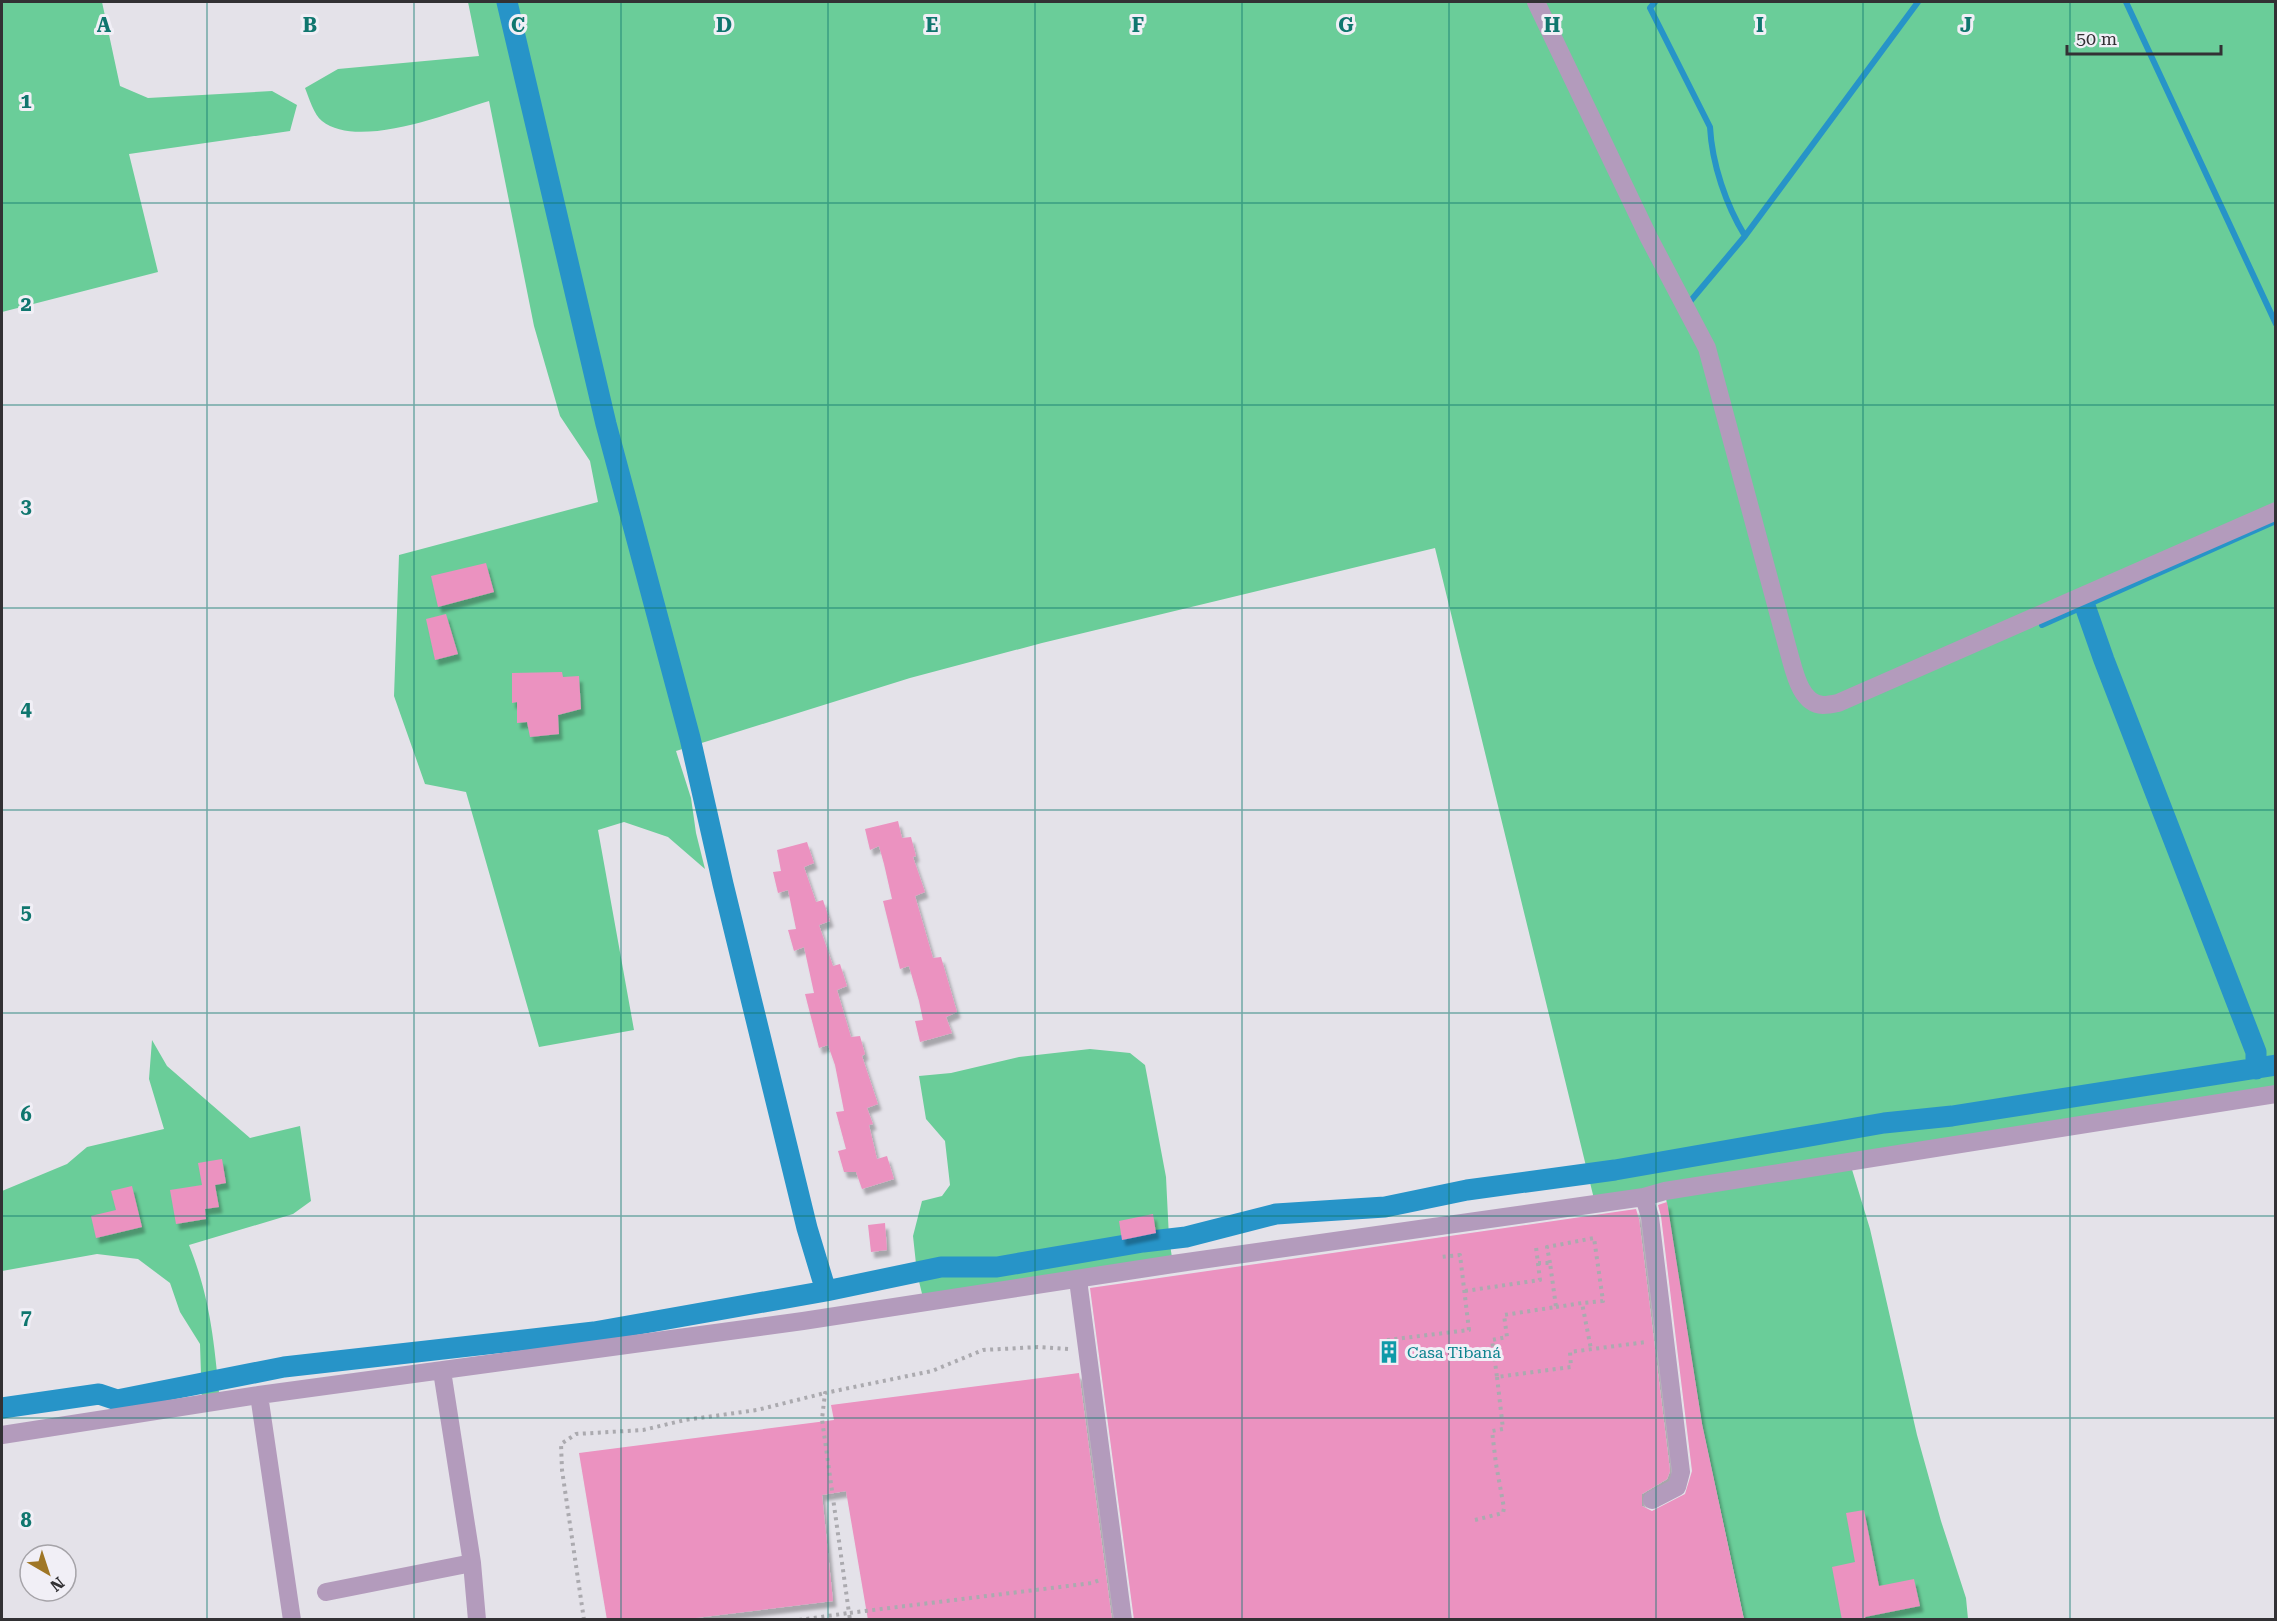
<svg xmlns="http://www.w3.org/2000/svg" width="2277" height="1621" viewBox="0 0 2277 1621" font-family="'Roboto Serif',serif">
  <style>
    .green { fill: #6acd99 }
    .lines { fill: none; stroke-linecap: round; stroke-linejoin: round }
    .stream { stroke: #2794c8; stroke-width: 6 }
    .canal { stroke: #2794c8; stroke-width: 21 }
    .building { fill: #eb92c0; filter: url(#shadow) }
    .path { stroke: #abaaaf; stroke-width: 4; stroke-dasharray: 3 4.5; stroke-linecap: butt }
    .minor { stroke: #b39bbc; stroke-width: 18 }
    .grid { fill: none; stroke: #0f766e; stroke-width: 1.5; stroke-opacity: 0.55 }
    .labels { text-anchor: middle; stroke-width: 6; stroke-linejoin: round; paint-order: stroke }
    .culture-label { font-size: 16px; fill: #0d838f; stroke: #f1eff6; text-anchor: start }
    .grid-label { font-size: 20px; text-anchor: middle; font-weight: bold; fill: #0f766e; stroke: #f1eff6; stroke-width: 6; stroke-linejoin: round; paint-order: stroke }
  </style>
  <defs>
    <filter id="shadow"><feDropShadow dx="3.5" dy="6" stdDeviation="1.5" flood-color="#0004"/></filter>
  </defs>
  <rect width="100%" height="100%" fill="#e4e2e9"/>
  <path class="green" d="M2 2H102L120 86 148 98 272 91 297 105 290 131 129 154 158 272 2 312Z
    M468 2H2275V1093L1850 1163 1870 1229 1917 1435 1941 1521 1966 1598 1968 1619H1744L1702 1425 1665 1192 1595 1203 1435 548 1042 643 910 678 676 751 691 798 696 833 705 869 668 837 624 822 598 830 634 1030 539 1047 466 792 425 784 394 696 399 555 598 502 590 461 560 416 534 326 489 101C449 113 358 150 322 121 314 115 309 98 305 88L338 69 479 56Z
    M152 1040 167 1066 250 1138 300 1126 311 1201 293 1214 189 1245C211 1300 214 1343 220 1401L202 1404 200 1344 180 1312 170 1283 138 1259 97 1254 2 1271V1191L67 1164 87 1147 164 1129 149 1079Z
    M1090 1049 1130 1053 1145 1065 1166 1177 1169 1238 1173 1264 924 1302 917 1273 913 1236 922 1201 942 1196 950 1185 945 1141 926 1119 919 1076 951 1073 1019 1057Z"/>
  <g class="lines">
    <path class="stream" d="M1655 2 1650 8 1710 127C1712 164 1726 205 1745 236
      M2126 2 2276 324
      M1688 304 1745 236 1918 2
      M2042 625 2276 521"/>
    <path class="canal" d="M507 2 606 424 690 738 723 884 807 1228 826 1291
      M2085 606 2104 660 2256 1052V1069
      M2 1408 99 1394 117 1400 284 1367 594 1332 826 1291 941 1267H997L1143 1242 1186 1237 1276 1214 1385 1207 1467 1190 1615 1170 1884 1123 1952 1116 2276 1065"/>
  </g>
  <path class="building" d="M486 563 494 592 438 607 431 576Z
    M446 614 458 654 435 660 426 619Z
    M562 672 563 677 579 676 581 709 558 715 559 734 530 737 527 722 517 723V702L512 703V673Z
    M898 821 902 838 911 837 916 856 913 857 925 892 915 896 933 958 941 957 957 1012 946 1017 952 1033 920 1042 915 1021 923 1020 919 1001 909 966 900 969 883 901 892 899 884 864 879 846 870 850 865 829Z
    M807 842 814 863 804 867 816 902 823 900 830 921 819 925 833 966 840 964 847 986 837 990 851 1037 860 1036 865 1054 862 1056 878 1104 867 1108 873 1124 869 1125 877 1159 887 1156 894 1179 862 1189 856 1172H844L838 1151 846 1149 836 1112 844 1111 835 1065 828 1045 819 1048 805 994 814 993 804 947 794 951 788 930 796 929 788 890 778 893 773 872 781 871 777 850Z
    M222 1159 226 1183 215 1185 219 1207 205 1209 206 1219 176 1224 170 1190 202 1185 198 1163Z
    M132 1186 142 1227 96 1238 91 1216 116 1210 111 1191Z
    M1667 1202 1702 1424 1744 1620H1134L1090 1288 1636 1209 1639 1219 1670 1471 1667 1479 1642 1494V1506L1652 1511 1685 1494 1692 1471 1661 1216 1658 1205Z
    M1153 1214 1156 1233 1122 1240 1119 1221Z
    M885 1223 887 1250 871 1252 868 1225Z
    M1079 1373 1112 1620H868L846 1491 822 1495 833 1601 679 1620H607L579 1453 834 1420 831 1405Z
    M1864 1510 1879 1586 1914 1579 1920 1606 1865 1617 1866 1620H1842L1832 1567 1855 1562 1846 1513Z"/>
  <g class="lines">
    <path class="path" d="M1538 1263H1550L1556 1307 1504 1315 1507 1337 1492 1340 1497 1377 1571 1367 1570 1352 1646 1342
      M1550 1263 1547 1247 1594 1238 1603 1301 1582 1303
      M1465 1291 1540 1280 1536 1247
      M1556 1307 1582 1303 1591 1349
      M1387 1340 1469 1330 1460 1255 1440 1257
      M1068 1349 1038 1347 983 1350 932 1371 825 1393 822 1419 849 1613 1092 1583 1100 1580
      M1475 1520 1503 1513 1504 1508 1496 1464 1492 1431 1503 1429 1497 1377
      M584 1620 562 1470 561 1444 576 1434 643 1430 685 1420 757 1410 825 1393
      M799 1620 849 1613 850 1620"/>
    <path class="minor" d="M1536 2 1649 238 1707 348 1789 653C1794 670 1800 704 1823 705 1828 705 1833 704 1838 703L2276 511
      M1644 1197 1650 1217 1681 1472 1677 1487 1652 1500
      M1078 1280 1123 1620
      M442 1371 472 1563 477 1620
      M259 1395 292 1620
      M2 1435 259 1395 803 1321 1173 1264 1644 1197 1665 1191 2276 1094
      M326 1592 472 1563"/>
  </g>
  <path class="grid" d="M207 2V1620M414 2V1620M621 2V1620M828 2V1620M1035 2V1620M1242 2V1620M1449 2V1620M1656 2V1620M1863 2V1620M2070 2V1620M2 203H2276M2 405H2276M2 608H2276M2 810H2276M2 1013H2276M2 1216H2276M2 1418H2276"/>
  <defs>
    <g id="building-bare" transform="scale(1.8)"><path d="M-4-6H4V6H1V3H-1V6H-4ZM-2.5-4.3h1.7v1.8h-1.7ZM.8-4.3h1.7v1.8H.8ZM-2.5-1h1.7V.8h-1.7ZM.8-1h1.7V.8H.8Z" fill="#0f9aa8" stroke="#f1eff6" stroke-width="2.5" paint-order="stroke"/></g>
  </defs>
  <g fill-rule="evenodd">
    <use href="#building-bare" x="1389" y="1352"/>
  </g>
  <g class="labels">
    <g class="culture-label">
      <text x="1407" y="1358">Casa Tibaná</text>
    </g>
  </g>
  <g class="grid-label">
    <text x="104" y="32">A</text>
    <text x="310" y="32">B</text>
    <text x="518" y="32">C</text>
    <text x="724" y="32">D</text>
    <text x="932" y="32">E</text>
    <text x="1138" y="32">F</text>
    <text x="1346" y="32">G</text>
    <text x="1552" y="32">H</text>
    <text x="1760" y="32">I</text>
    <text x="1966" y="32">J</text>
    <text x="26" y="108">1</text>
    <text x="26" y="311">2</text>
    <text x="26" y="513">3</text>
    <text x="26" y="716">4</text>
    <text x="26" y="919">5</text>
    <text x="26" y="1121">6</text>
    <text x="26" y="1324">7</text>
    <text x="26" y="1527">8</text>
  </g>
  <rect width="2277" height="1621" fill="none" stroke="#323134" stroke-width="6"/>
  <g transform="translate(48 1573) rotate(141)"><circle r="28" fill="#f1eff6" stroke="#a5a3a8" stroke-width="1.5"/>
  <path d="M0-4.5L10 22L0 15L-10 22Z" fill="#9f7625"/>
  <text y="-9" font-size="16" font-weight="bold" text-anchor="middle" fill="#323134">N</text>
  </g>
  <path d="M2067 45v9h154v-9" fill="none" stroke="#323134" stroke-width="3"/>
  <text x="2076" y="45" font-size="18" fill="#323134" stroke="#f1eff6" stroke-width="4.5" paint-order="stroke">50 m</text>
</svg>
